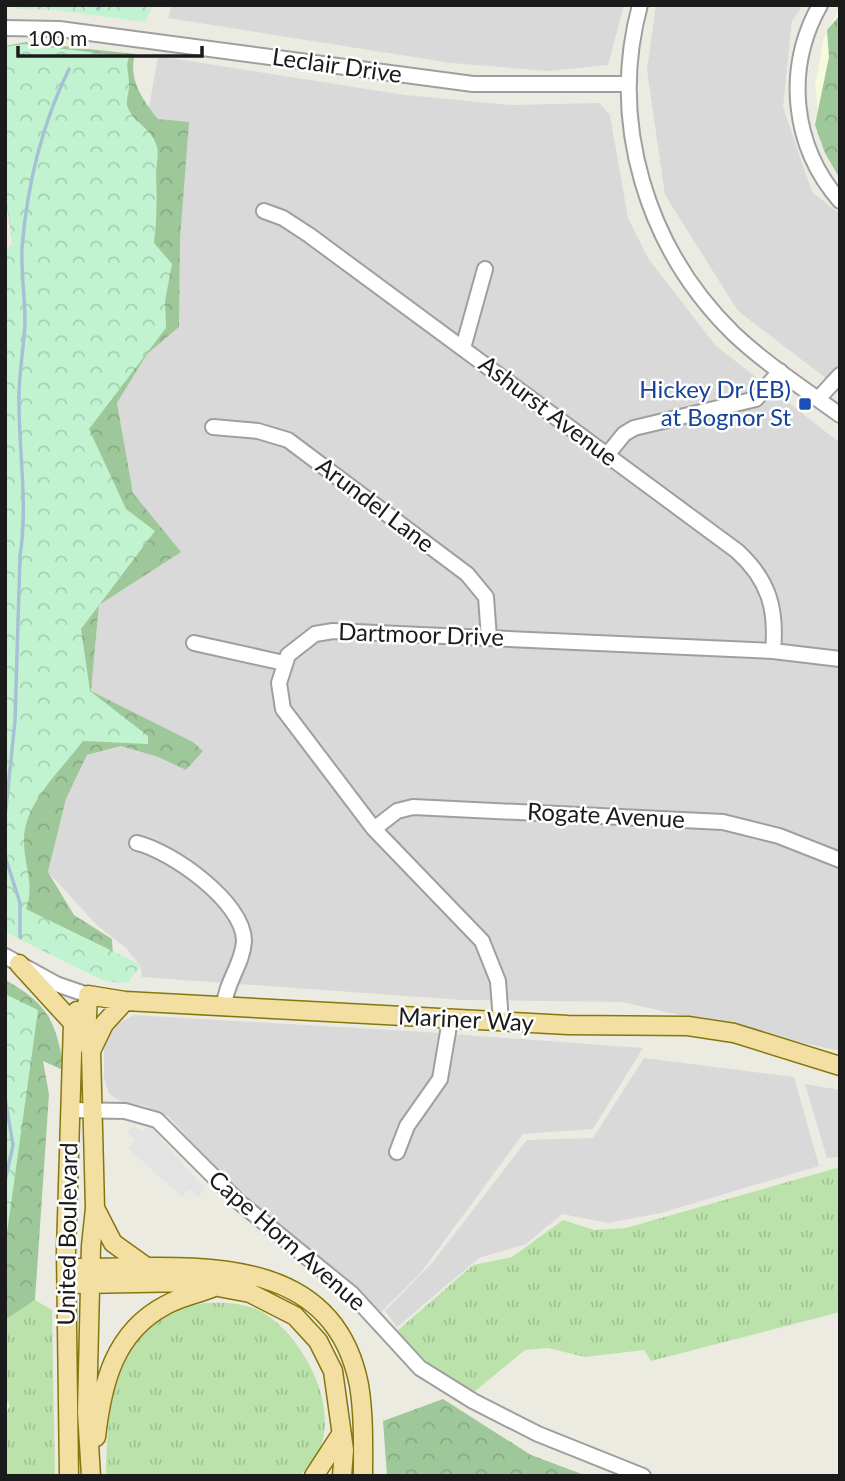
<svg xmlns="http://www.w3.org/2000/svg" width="845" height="1481" viewBox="0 0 845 1481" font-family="Lato,sans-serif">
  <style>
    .residential { fill: #d9d9d9 }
    .education { fill: #f5fbdc }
    .grass { fill: url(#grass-tufts) }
    .forest { fill: url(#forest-crowns) }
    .park { fill: url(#park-crowns) }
    .parking { fill: #e3e3e3 }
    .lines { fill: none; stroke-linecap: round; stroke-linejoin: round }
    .stream { stroke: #a6c1d6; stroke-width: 3.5 }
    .minor-casing { stroke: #9f9f9f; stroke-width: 18 }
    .major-casing { stroke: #85760e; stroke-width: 21 }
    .minor { stroke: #fff; stroke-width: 14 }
    .major { stroke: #f2dfa1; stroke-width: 18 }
    .transit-dot { fill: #1a4fb4; stroke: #fff; stroke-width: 2.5 }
    .labels { text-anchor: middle; stroke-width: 5; stroke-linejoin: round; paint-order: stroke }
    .street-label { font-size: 24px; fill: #1b1b1b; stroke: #fff }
    .transit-label { font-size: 24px; fill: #164399; stroke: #fff; text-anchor: end }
  </style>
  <defs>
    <pattern id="grass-tufts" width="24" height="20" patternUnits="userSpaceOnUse" patternTransform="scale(1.75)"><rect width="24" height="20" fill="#bce2ac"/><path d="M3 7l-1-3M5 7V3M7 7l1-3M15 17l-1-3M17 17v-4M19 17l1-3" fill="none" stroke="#a1c193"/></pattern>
    <pattern id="forest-crowns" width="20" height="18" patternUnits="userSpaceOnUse" patternTransform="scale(1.75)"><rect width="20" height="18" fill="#9fc89a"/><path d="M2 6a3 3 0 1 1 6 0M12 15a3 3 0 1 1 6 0" fill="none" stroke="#88ab84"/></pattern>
    <pattern id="park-crowns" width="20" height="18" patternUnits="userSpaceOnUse" patternTransform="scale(1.75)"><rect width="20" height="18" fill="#c2f3d0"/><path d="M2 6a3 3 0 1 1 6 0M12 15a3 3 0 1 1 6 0" fill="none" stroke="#a6d0b2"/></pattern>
  </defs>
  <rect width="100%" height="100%" fill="#ecebe2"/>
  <path class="residential" d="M172 5H624L608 65 549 71 451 63 168 18Z
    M656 5H803L792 21 783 107 812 192 840 214V389L738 311 665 195 647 70Z
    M158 56 405 95 510 105 599 103 610 115 628 218 648 258 715 345 840 443V1051L622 1002 463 1000 142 977 140 965 126 948 97 925 48 872 66 799 87 755 121 746 158 757 186 770 202 751 193 742 91 691 99 605 180 552 133 493 117 403 147 354 179 327 180 240 188 123 158 119 149 108Z
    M134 1015 425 1032 643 1048 593 1129 523 1134 419 1275 381 1312 342 1275 232 1186 168 1116 146 1106 122 1102 109 1094 104 1078V1045L115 1025Z
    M644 1058 794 1077 819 1166 661 1213 608 1223 562 1214 526 1244 479 1258 397 1327 385 1311 432 1263 527 1140 593 1138Z
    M805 1084 840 1090V1157L827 1158Z"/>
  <path class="education" d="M840 8V172L820 127 815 86 824 38Z"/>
  <path class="grass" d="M840 1167V1312L651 1361 644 1350 585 1357 548 1348 525 1350 474 1392 433 1368 397 1331 473 1265 512 1257 563 1220 594 1230 626 1228Z
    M35 1300 52 1310 55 1476H5V1415L10 1406 5 1397V1320Z
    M206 1303C225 1302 247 1303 264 1313 311 1342 355 1436 298 1476H106C107 1401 116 1318 206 1303Z"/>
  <path class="forest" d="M840 15V179L825 153 815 125 829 57 827 30Z
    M26 42 135 54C128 79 142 99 158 119L189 122 180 240 179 327 147 354 117 403 133 493 181 552 99 605 91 691 193 742 203 751 186 770 158 757 121 746 87 755 66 799 48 872 74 915 112 939 113 959 24 936 5 253 13 244 5 194V46Z
    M5 980C51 1005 55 1023 65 1071L43 1061 49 1094 35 1300 5 1320Z
    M443 1399 531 1455 587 1476H387L383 1421Z"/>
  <path class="park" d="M18 5H153L145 22 56 10 16 9Z
    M24 44 129 57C125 67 129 73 129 83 130 90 126 98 127 105 132 123 152 127 157 147 159 155 156 165 156 174 157 196 157 220 154 243L172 264 165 301 166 328 89 429 126 509 155 531 81 629 90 691 148 736V744L83 741C62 769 23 804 24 841 24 866 35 885 26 909L141 965 128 983 104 981 5 932V253L13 244 5 191V47Z
    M5 994 38 1010 5 1247Z"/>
  <path class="parking" d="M134 1125 142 1132 147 1127 153 1130 205 1189 198 1197 189 1189 182 1197 128 1148 135 1140 127 1133Z"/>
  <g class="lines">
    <path class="stream" d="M98 9 100 5
      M5 817 15 721 20 556C28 505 19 454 19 402 18 376 24 349 25 323 25 298 21 273 22 248 27 187 42 124 69 69
      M5 856 20 903V937
      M5 1098 13 1145 5 1181"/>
    <g class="minor-casing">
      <path id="minor" d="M640 5C608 123 647 249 734 334 766 364 804 389 840 415
        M820 5C784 69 792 146 840 201
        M5 28 59 29 473 84H629
        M264 211 283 218 309 235 737 551C769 580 777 609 773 651
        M463 348 485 269
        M818 399 840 375
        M213 427 258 431 288 440 467 574 486 597 489 638
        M607 455 624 434 634 428 756 399 780 371
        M194 643 284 663
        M374 829 397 811 413 807 723 822 779 836 840 860
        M137 843C171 851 244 902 244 941 243 964 225 983 224 1007
        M5 956 56 984 88 995
        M501 1022 498 981 482 941 374 829 283 709 279 683 288 655 315 634 333 631 773 651 840 659
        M71 1110 125 1111 157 1120 239 1202 352 1294 420 1368 473 1401 538 1434 643 1476
        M397 1152 407 1126 440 1079 450 1020"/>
    </g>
    <g class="major-casing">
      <path id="major" d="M19 964 73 1023
        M91 1051 104 1024 125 1001
        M95 1208 113 1243 148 1268
        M79 1268C185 1268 332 1247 359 1385 364 1415 363 1446 363 1476
        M80 1284 192 1282 250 1293 295 1316 318 1341 333 1371 344 1450 342 1476
        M96 1437C102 1384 114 1332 166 1305 180 1297 197 1294 212 1288
        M69 1476 66 1251 73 1023 77 1011
        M91 1476 87 1412 91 1246 95 1208 91 1051 86 1037 88 995 125 1001 568 1025 688 1026 734 1033 840 1066
        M314 1476 340 1436"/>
    </g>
    <use href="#minor" class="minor"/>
    <use href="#major" class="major"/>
  </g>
  <rect class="transit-dot" x="798" y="397" width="14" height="14" rx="3.5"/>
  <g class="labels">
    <g class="street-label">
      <text transform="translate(337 66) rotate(8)" y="8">Leclair Drive</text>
      <text transform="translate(548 411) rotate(37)" y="8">Ashurst Avenue</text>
      <text transform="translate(375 505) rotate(37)" y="8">Arundel Lane</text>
      <text transform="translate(421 635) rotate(2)" y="8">Dartmoor Drive</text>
      <text transform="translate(606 816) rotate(3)" y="8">Rogate Avenue</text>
      <text transform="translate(466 1020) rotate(3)" y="8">Mariner Way</text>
      <text transform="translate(68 1234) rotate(-89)" y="8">United Boulevard</text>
      <text transform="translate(287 1241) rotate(41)" y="8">Cape Horn Avenue</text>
    </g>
    <g class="transit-label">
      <text x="791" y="398">Hickey Dr (EB)<tspan x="791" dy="28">at Bognor St</tspan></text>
    </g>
  </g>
  <rect width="845" height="1481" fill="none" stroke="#1b1b1b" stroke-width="14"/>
  <path d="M18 46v10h184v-10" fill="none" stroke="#1b1b1b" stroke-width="3.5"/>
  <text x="28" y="46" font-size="21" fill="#1b1b1b" stroke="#ffffff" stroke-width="5" paint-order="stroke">100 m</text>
</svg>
